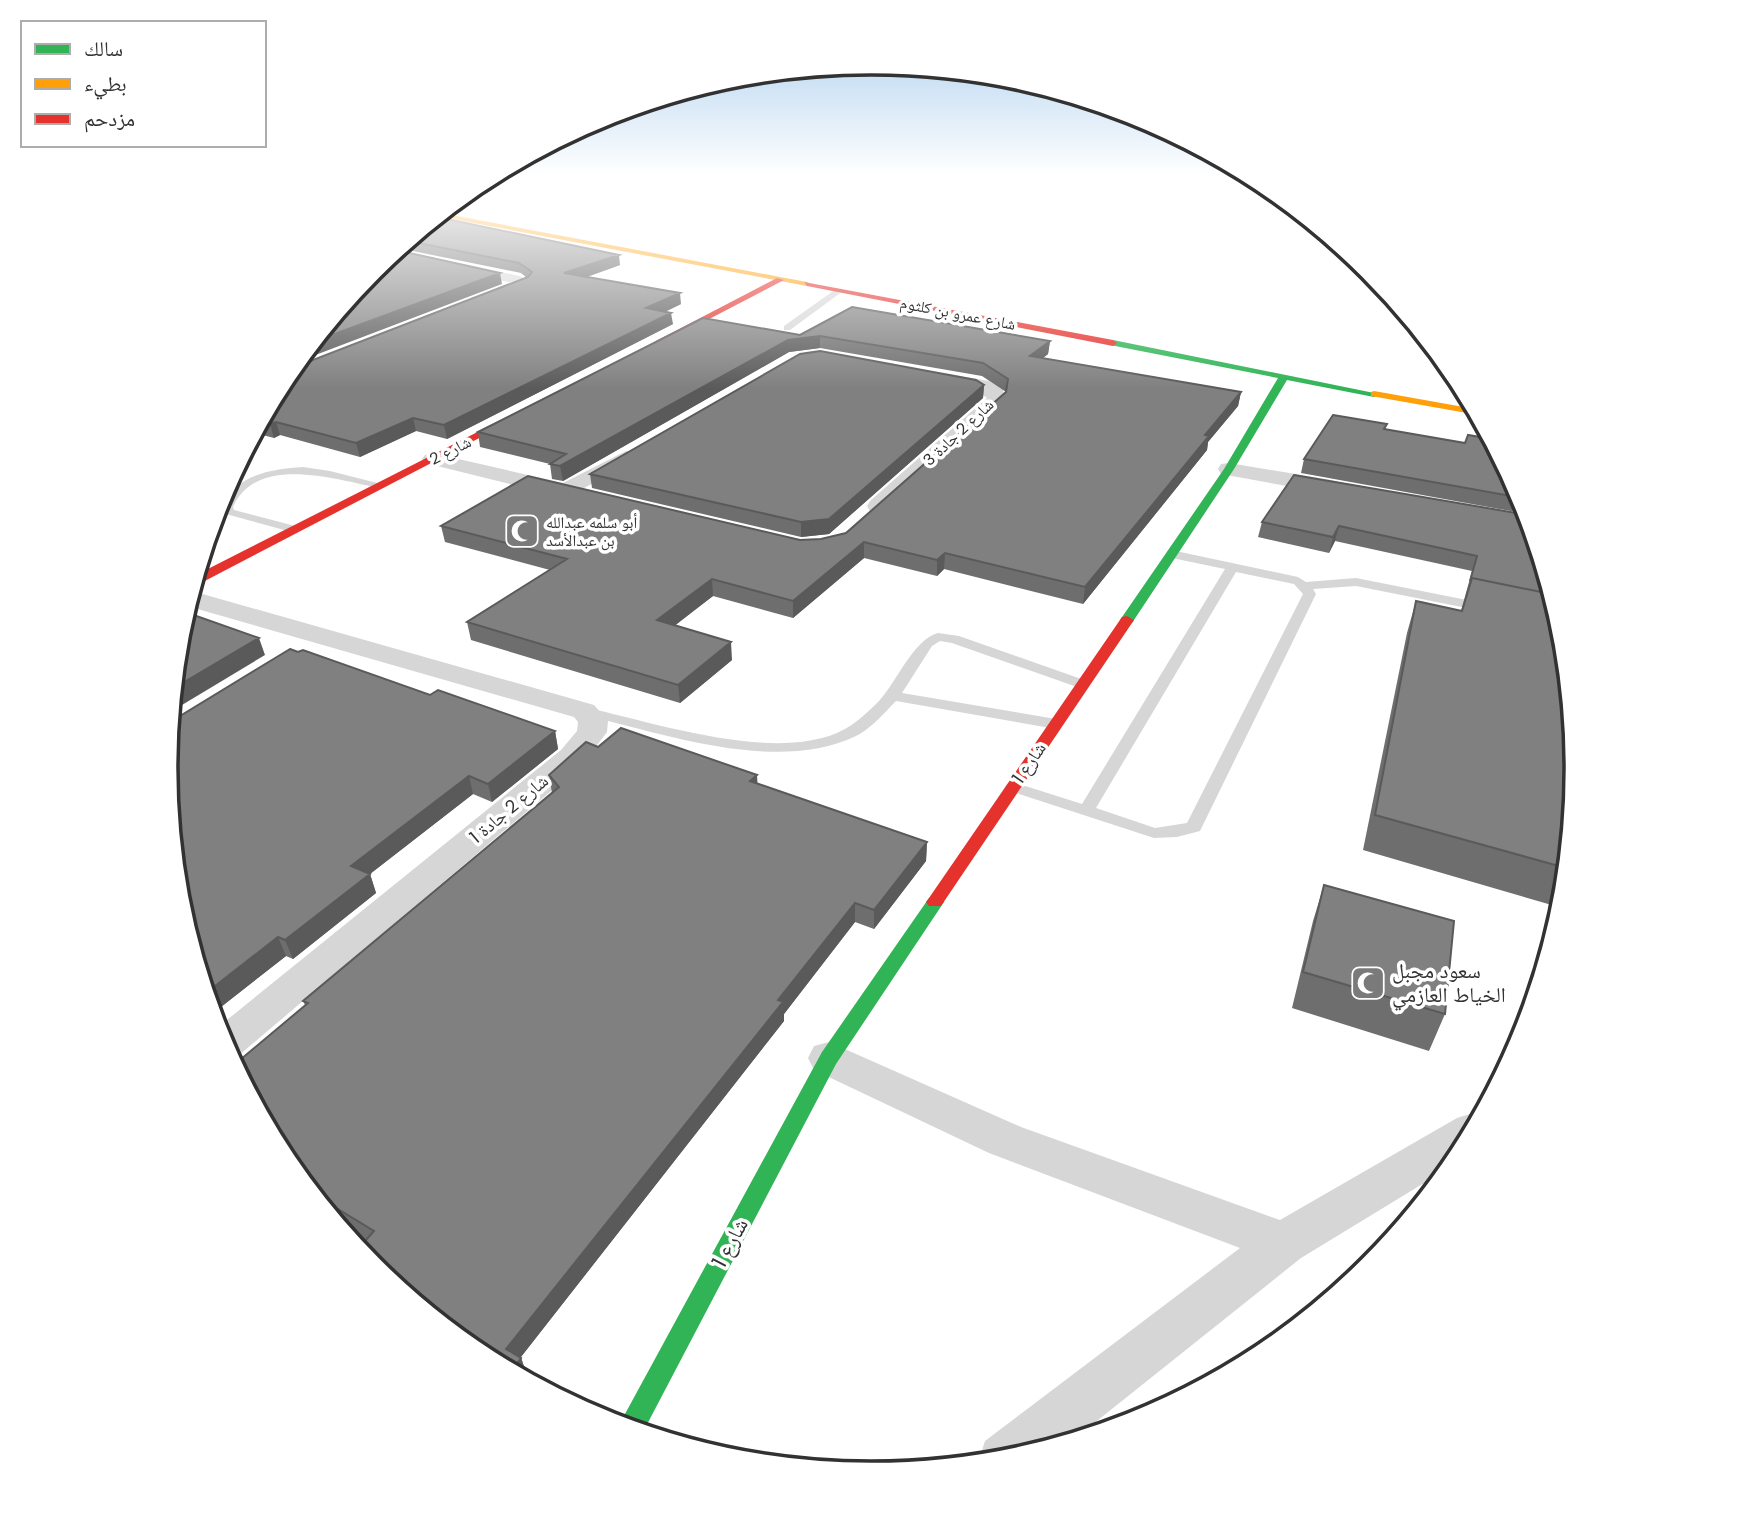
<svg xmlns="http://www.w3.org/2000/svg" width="1742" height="1536" viewBox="0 0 1742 1536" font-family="Poppins,'Noto Naskh Arabic',sans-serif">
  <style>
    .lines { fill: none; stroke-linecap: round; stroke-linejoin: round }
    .lane { fill: #d6d6d6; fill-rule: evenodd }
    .street { fill: #d6d6d6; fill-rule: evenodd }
    .fast { fill: #30b455; fill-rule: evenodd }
    .slow { fill: #ff9f0a; fill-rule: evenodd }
    .jam { fill: #e5322d; fill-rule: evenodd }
    .wall { fill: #6e6e6e }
    .shaded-wall { fill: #5a5a5a }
    .building { fill: #808080; stroke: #5a5a5a; stroke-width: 2 }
    .labels { text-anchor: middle; stroke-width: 7; stroke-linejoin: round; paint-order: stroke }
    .far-street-label { font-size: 16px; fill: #323232; stroke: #fff }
    .far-poi-label { font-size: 16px; fill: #323232; stroke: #fff; text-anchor: start }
    .street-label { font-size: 18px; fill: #323232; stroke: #fff }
    .near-poi-label { font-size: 21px; fill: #323232; stroke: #fff; text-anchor: start }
    .near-street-label { font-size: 21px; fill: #323232; stroke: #fff }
    .rim { fill: none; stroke: #323232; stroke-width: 3.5 }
  </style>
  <rect width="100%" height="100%" fill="#fff"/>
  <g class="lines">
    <path class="lane" d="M836 289 843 291 790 330H784V326Z
      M303 467 330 471 385 485 380 488C337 480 257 453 233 507L234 510 299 527 301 529 295 533 226 514 221 507C236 475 270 469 303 467Z
      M1171 550 1298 577 1306 582 1356 578 1482 603 1489 607 1482 611 1356 586 1313 589 1316 594 1200 831 1177 837 1154 838 1007 790 1005 787 1007 784 1013 782 1082 804 1225 569 1167 557V551ZM1236 572 1294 584 1303 594 1187 823 1155 828 1096 808Z
      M938 633 959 636 1087 681 1089 684 1082 688 1077 687 952 643 940 641 932 646 902 693 1056 719 1064 724 1056 729 896 701C884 713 872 728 856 736 777 774 665 734 584 715L577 711 584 707C651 722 755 756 822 738 844 733 860 720 876 704 896 685 912 640 938 633Z"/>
    <path class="street" d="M397 250 520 276 531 283 489 303 484 301 481 298 484 295 512 283 389 256Z
      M943 373 989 381 1003 390 1005 400 886 511H870L867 506 870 501 987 398 976 390 937 382 934 378 937 374Z
      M626 451 633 453 636 457 633 461 566 498 425 463 422 459 425 455 432 453 563 483Z
      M1229 463 1331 480 1339 482 1342 487 1339 492 1331 494 1221 474 1218 469 1221 464Z
      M192 591 594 705 608 721 607 732 583 764 238 1056 231 1059 217 1028 561 750 577 731 578 722 574 717 187 606Z
      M829 1042 1021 1127 1280 1220 1457 1118 1473 1113 1481 1115 1452 1166 1301 1258 1073 1440 1008 1460 978 1463 985 1441 1240 1248 989 1153 814 1070 808 1058 814 1046Z"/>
    <path class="fast" d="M1113 340 1379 394 1374 397 1287 380 1234 469 1132 623 1127 624 1120 620 1224 469 1278 378 1110 345 1109 343Z
      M935 896 941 898 944 902 836 1064 643 1432 619 1425 822 1052 929 898Z"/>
    <path class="slow" d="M441 213 807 282 811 284 807 286 437 216Z
      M1374 391 1475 409 1478 415 1371 396V392Z"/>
    <path class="jam" d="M777 278 784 280 663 343 656 341Z
      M804 282 1113 340 1117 343 1113 346 807 286Z
      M523 409 531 411 199 584H194L196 575Z
      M1127 616 1134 620 941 906H929L926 902 929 898 1122 617Z"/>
  </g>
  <path class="wall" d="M437 217 620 265 587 277 681 304 665 312 673 324 447 439 416 431 360 457 280 435 274 438 255 433 285 376 527 278 521 273 398 248Z
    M800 335 1050 341 1048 354 1043 358 1241 392 1238 406 1208 442 1207 450 1083 604 944 569 937 576 864 558 793 618 713 596 674 625 732 660 680 703 471 640 467 622 550 570 445 542 441 526 800 540 821 539 846 533 1006 392 982 376 820 348 789 352 563 481 552 479 550 464 480 447 478 432Z
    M984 385 983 398 829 534 801 537 592 488 590 474Z
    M1386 429 1465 443 1491 439 1522 499 1527 514 1301 473 1304 459Z
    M1528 515 1576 768 1562 908 1363 850 1407 633 1416 601 1461 611 1472 571 1335 541 1329 553 1258 537 1262 522Z
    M430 695 555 731 558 749 492 802 473 794 370 874 376 893 293 959 286 956 212 1014Z
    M598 747 757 775V783L927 842 926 861 874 929 855 922 784 1014V1021L521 1357 527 1376 366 1240 336 1221 285 1159 305 1005 303 1001 552 793 549 775Z
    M1324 885 1445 1014 1429 1051 1292 1008 1313 921Z"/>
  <path class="shaded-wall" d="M619 255 620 265 566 284 564 273Z
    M500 273 502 284 297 362 313 342Z
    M680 293 681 304 647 320 646 308Z
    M671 313 673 324 447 439 444 425Z
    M820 336V348L789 352 563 481 560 466 788 340Z
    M1050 341 1048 354 1029 369 1030 356Z
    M984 385 983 398 829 534 801 537V522Z
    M1241 392 1238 406 1208 442 1207 450 1083 604 1085 587 1205 435Z
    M413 418 416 431 360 457 356 443Z
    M276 422 280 435 274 438 270 424Z
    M1339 526 1335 541 1329 553 1333 537Z
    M864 542V558L793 618V601Z
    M945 553 944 569 937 576V560Z
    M712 579 713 596 659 638 657 620Z
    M259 638 265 655 172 711 174 688Z
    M731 642 732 660 680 703 678 685Z
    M555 731 558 749 492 802 488 784Z
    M757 775 758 792 750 781Z
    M469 776 473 794 357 884 351 866Z
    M927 842 926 861 874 929V910Z
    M370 874 376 893 293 959 285 940Z
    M855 903V922L784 1014V1021L513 1367 506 1349Z
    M278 937 286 956 212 1014 206 993Z
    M323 1200 329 1213 320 1203Z
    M521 1358 527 1376 525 1379 511 1371Z"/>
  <path class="building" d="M437 217 619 255 564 273 680 293 646 308 671 313 444 425 413 418 356 443 276 422 270 424 260 422 285 376 292 368 528 277 532 272 519 263 408 241Z
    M396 250 500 273 313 342 373 269Z
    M852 307 1050 341 1030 356 1241 392 1205 435 1209 436 1085 587 945 553 937 560 864 542 793 601 712 579 657 620 731 642 678 685 467 622 567 559 441 526 528 476 800 540 821 539 846 533 1006 392 1008 379 983 363 820 336 788 340 560 466 550 464 566 454 478 432 703 318 800 335Z
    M820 351 976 380 984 385 829 519 801 522 590 474 800 354Z
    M1333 415 1387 424 1384 429 1465 443 1468 435 1491 439 1522 498 1304 459Z
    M1294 475 1528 515 1551 594 1472 578 1470 581 1477 556 1339 526 1333 537 1262 522Z
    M1472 578 1551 594 1563 631 1576 768 1566 868 1375 815 1416 601 1462 611Z
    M185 612 259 638 174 688 180 630Z
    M290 649 298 652 303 650 430 695 438 690 555 731 488 784 469 776 351 866 370 874 285 940 278 937 206 993 179 905 166 768 171 720 175 719Z
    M621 728 757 775 750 781 927 842 874 910 855 903 778 1000 783 1002 506 1349 521 1358 511 1371 479 1354 372 1266 358 1249 374 1231 323 1200 320 1203 285 1159 234 1065 308 1003 303 1001 559 787 549 775 586 742 598 747Z
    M1324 885 1454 921 1445 1014 1303 972Z
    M1208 1375 1216 1379 1204 1386Z"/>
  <linearGradient id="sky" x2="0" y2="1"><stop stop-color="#a3c9ec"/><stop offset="0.45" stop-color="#fff"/><stop offset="1" stop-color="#fff" stop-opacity="0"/></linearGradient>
  <rect width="1742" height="389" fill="url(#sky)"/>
  <defs>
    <g id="mosque-square" transform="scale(1.75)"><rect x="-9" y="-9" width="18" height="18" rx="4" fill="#7a7a7a" stroke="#fff"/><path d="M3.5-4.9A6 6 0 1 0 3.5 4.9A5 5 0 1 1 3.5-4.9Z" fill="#fff"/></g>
  </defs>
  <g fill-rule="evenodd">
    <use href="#mosque-square" x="522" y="531"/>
    <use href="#mosque-square" x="1368" y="983"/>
  </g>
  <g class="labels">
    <g class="far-street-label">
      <text transform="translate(958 313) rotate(11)" y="6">شارع عمرو بن كلثوم</text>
      <text transform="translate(958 432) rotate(-43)" y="6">شارع 2 جادة 3</text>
      <text transform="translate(450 450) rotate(-27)" y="6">شارع 2</text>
    </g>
    <g class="far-poi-label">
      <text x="546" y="528">أبو سلمه عبدالله<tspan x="546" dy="18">بن عبدالأسد</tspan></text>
    </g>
    <g class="street-label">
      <text transform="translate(1029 763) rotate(-56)" y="6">شارع 1</text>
      <text transform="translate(509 809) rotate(-40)" y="6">شارع 2 جادة 1</text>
    </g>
    <g class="near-poi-label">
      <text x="1392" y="978">سعود مجبل<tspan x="1392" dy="24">الخياط العازمي</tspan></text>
    </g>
    <g class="near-street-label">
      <text transform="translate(730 1243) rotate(-62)" y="7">شارع 1</text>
    </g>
  </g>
  <path d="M0 0H1742V1536H0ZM178 768a693 693 0 1 1 1386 0a693 693 0 1 1-1386 0Z" fill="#fff" fill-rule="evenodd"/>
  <path class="rim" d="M178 768a693 693 0 1 1 1386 0a693 693 0 1 1-1386 0Z"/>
  <rect x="21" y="21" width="245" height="126" fill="#ffffff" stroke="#adadad" stroke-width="2"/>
  <rect x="35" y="44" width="35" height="10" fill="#30b455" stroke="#adadad" stroke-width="2"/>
  <text x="84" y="56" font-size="21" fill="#323232">سالك</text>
  <rect x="35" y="79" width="35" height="10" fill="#ff9f0a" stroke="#adadad" stroke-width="2"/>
  <text x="84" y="91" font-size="21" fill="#323232">بطيء</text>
  <rect x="35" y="114" width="35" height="10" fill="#e5322d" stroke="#adadad" stroke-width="2"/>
  <text x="84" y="126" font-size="21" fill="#323232">مزدحم</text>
</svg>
